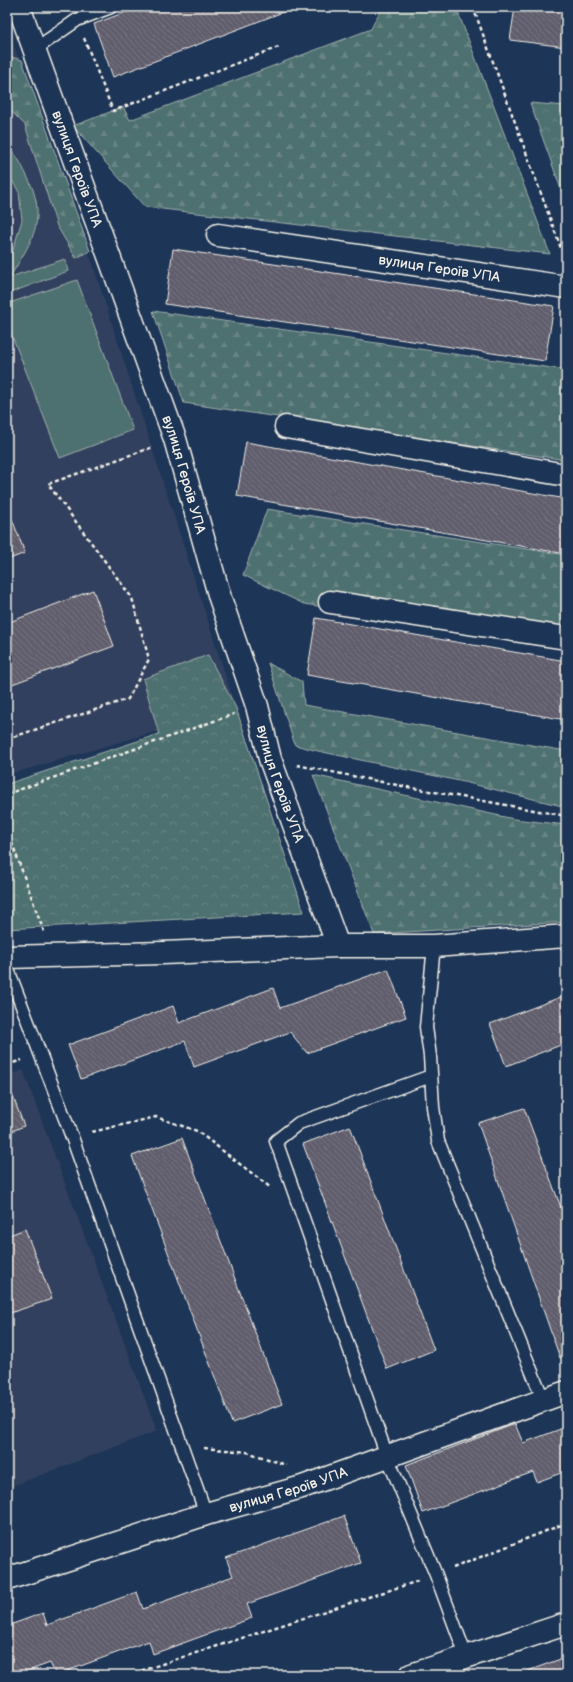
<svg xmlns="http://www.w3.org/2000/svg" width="573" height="1682" viewBox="0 0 573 1682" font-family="'Balsamiq Sans',sans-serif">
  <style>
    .built { fill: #31415e }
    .forest { fill: url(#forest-firs); stroke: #a1b0ac }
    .park { fill: url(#park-crowns); stroke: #a1b0ac }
    .garden { fill: #4e7070; stroke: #a1b0ac }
    .building { fill: url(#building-back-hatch); stroke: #f4f1e8 }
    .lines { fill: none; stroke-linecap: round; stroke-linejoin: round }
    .service-casing { stroke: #f4f1e8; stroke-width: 15 }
    .minor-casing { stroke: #f4f1e8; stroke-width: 25 }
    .tertiary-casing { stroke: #f4f1e8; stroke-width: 25 }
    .path { stroke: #f4f1e8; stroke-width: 2.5; stroke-dasharray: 4 3; stroke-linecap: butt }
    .service { stroke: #1d3557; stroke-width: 12 }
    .minor { stroke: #1d3557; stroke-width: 22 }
    .tertiary { stroke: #1d3557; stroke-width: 22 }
    .labels { text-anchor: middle; stroke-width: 3.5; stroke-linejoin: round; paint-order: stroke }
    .street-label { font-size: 14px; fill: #f4f1e8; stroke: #1d3557 }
  </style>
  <defs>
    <pattern id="forest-firs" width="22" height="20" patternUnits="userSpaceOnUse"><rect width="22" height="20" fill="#4e7070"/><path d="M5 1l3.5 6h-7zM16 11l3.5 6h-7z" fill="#688584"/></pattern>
    <pattern id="park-crowns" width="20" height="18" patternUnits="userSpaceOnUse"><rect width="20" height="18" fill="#4e7070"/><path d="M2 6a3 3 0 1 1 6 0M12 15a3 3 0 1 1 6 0" fill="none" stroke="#688584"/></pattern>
    <pattern id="building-back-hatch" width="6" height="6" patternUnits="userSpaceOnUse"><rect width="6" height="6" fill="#615d6d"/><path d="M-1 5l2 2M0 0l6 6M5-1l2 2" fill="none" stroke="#787582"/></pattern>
  </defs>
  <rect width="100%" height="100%" fill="#1d3557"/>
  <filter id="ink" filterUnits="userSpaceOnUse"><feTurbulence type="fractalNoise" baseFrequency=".025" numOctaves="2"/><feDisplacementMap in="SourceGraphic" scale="8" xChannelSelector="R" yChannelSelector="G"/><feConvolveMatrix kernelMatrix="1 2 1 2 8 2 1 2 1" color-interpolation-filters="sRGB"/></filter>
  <g filter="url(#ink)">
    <path class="built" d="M7 27 91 259 236 708 7 775Z
      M23 1070 157 1431 7 1488V1076Z"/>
    <path class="forest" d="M382 7H456L550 254 145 207 73 126 123 107 130 120 371 29Z
      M7 56 22 60 90 251 76 258 57 226 25 125 7 107Z
      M153 311 566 370V460L184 403Z
      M267 509 566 555V643L304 604 243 575Z
      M268 663 302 682 304 705 566 751V807L464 782 318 751 295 745Z
      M313 775 514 819 566 825V922L374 934Z"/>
    <path class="park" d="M530 103 566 106V203Z
      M208 655 236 708 304 912 7 929V784L159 734 143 679Z"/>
    <path class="garden" d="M7 147C17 154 21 164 26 174 49 218 33 239 10 277L65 259 68 271 7 294V258L13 250 22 220 19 192 7 172Z
      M77 280 133 430 60 458 7 323V304Z"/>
    <path class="building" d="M139 7H296L113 77 94 24Z
      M515 7H566V47L510 40Z
      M173 249 554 306 545 361 165 304Z
      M246 442 566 499V554L237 496Z
      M7 506 25 553 7 560Z
      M93 590 114 646 7 686V623Z
      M316 618 566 661V720L307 675Z
      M388 969 406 1017 307 1053 290 1032 194 1067 185 1041 81 1079 68 1045 173 1006 179 1023 273 988 280 1008Z
      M566 995V1043L506 1066 490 1024Z
      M12 1094 24 1126 7 1133V1096Z
      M524 1108 566 1221V1356L560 1358 478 1123Z
      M350 1126 434 1350 387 1369 303 1144Z
      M182 1138 282 1404 232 1423 132 1156Z
      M25 1229 52 1299 7 1314V1236Z
      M515 1424 523 1443 566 1427V1471L537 1482 533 1472 423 1513 406 1465Z
      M344 1516 361 1563 247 1604 252 1618 153 1654 149 1641 56 1675 50 1663 17 1675H7V1626L43 1613 47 1625 137 1592 143 1609 233 1576 226 1558Z
      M566 1657V1675H522V1673Z"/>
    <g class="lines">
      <g class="service-casing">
        <path id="service" d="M34 50 77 20 111 7
          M434 946 426 1027 430 1056 433 1107 438 1141 543 1399
          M7 967 72 1137 206 1514
          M431 1076 299 1123 276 1141 387 1456 436 1575 466 1656"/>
      </g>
      <g class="minor-casing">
        <g id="minor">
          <path id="s1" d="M19 7 175 439 220 598 257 706 270 759 338 946"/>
          <path id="s2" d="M218 235 566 287"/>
          <path d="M286 427 566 475"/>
          <path d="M330 602 566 638"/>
          <path d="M7 957 163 953 338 946H434L566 936"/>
          <path id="s3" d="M7 1579 206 1514 302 1487 566 1392"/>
        </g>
      </g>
      <g class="tertiary-casing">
        <path id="tertiary" d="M411 1675 566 1624"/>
      </g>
      <path class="path" d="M473 7 566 262
        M84 38 113 111 281 46
        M7 739 128 699 149 659 132 598 48 484 153 447
        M297 765 402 786 566 816
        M7 794 234 714
        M7 829 44 932
        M7 1065 22 1060
        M92 1132 156 1117 197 1131 271 1188
        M204 1448 247 1452 286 1465
        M453 1568 566 1523
        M128 1675 418 1581"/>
      <use href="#service" class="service"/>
      <use href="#minor" class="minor"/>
      <use href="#tertiary" class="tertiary"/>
    </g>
  </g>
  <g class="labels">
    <g class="street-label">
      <text dy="5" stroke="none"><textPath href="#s1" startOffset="172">вулиця Героїв УПА</textPath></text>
      <text dy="5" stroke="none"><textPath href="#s2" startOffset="224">вулиця Героїв УПА</textPath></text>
      <text dy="5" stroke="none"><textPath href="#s1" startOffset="496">вулиця Героїв УПА</textPath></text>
      <text dy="5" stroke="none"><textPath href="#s1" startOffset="820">вулиця Героїв УПА</textPath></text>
      <text dy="5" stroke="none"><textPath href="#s3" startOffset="295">вулиця Героїв УПА</textPath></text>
    </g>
  </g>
  <rect width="573" height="1682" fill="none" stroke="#1d3557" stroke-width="24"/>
  <rect x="12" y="12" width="549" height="1658" fill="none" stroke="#f4f1e8" stroke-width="1.5" filter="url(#ink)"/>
</svg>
